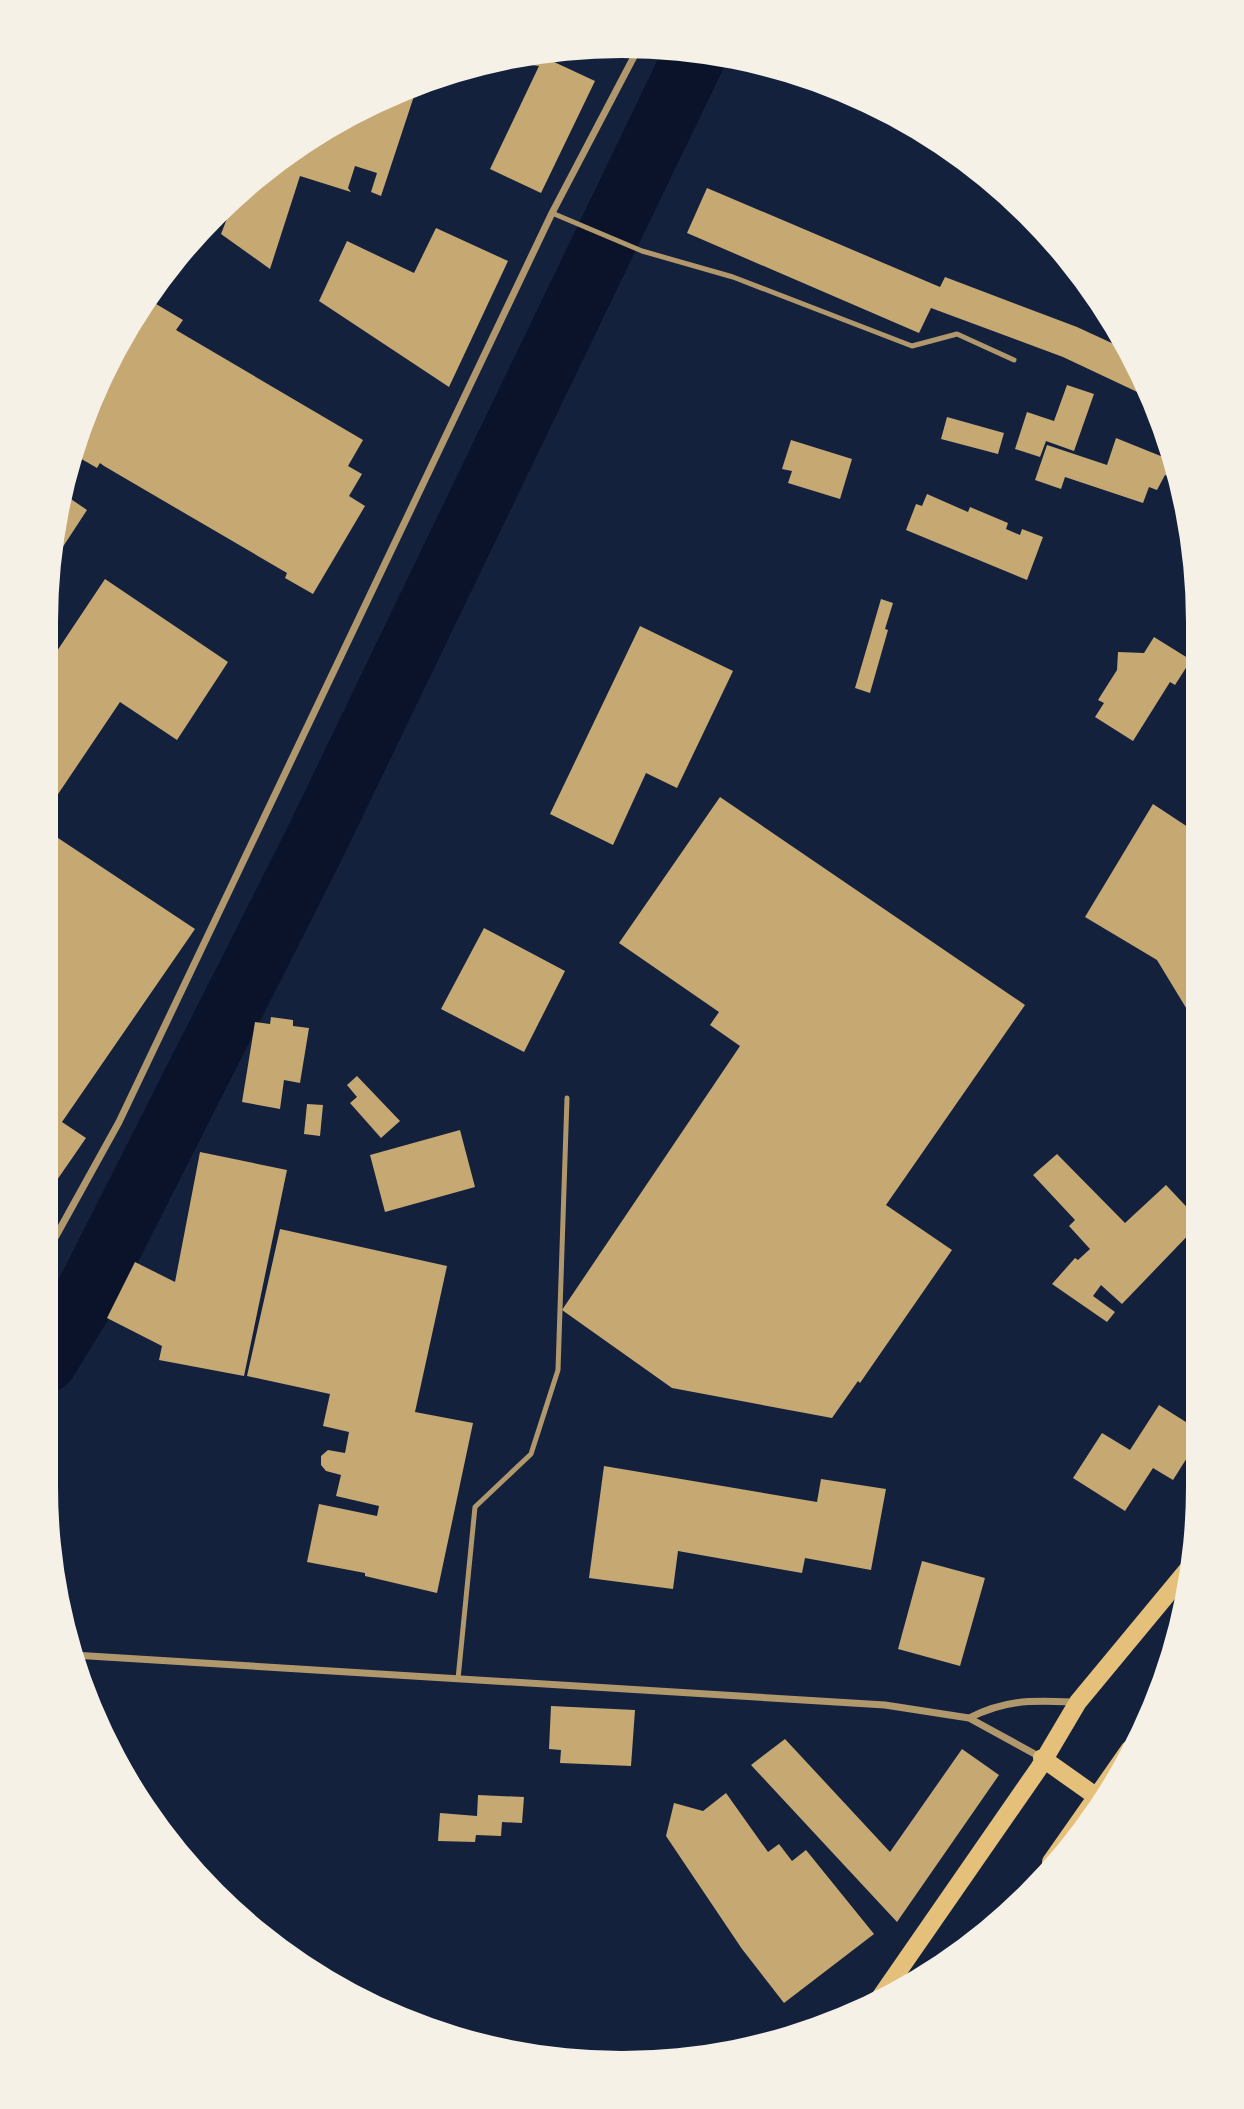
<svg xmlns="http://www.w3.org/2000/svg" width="1244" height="2109" viewBox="0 0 1244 2109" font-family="'Varela Round',sans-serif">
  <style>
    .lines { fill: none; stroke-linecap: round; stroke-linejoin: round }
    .river { stroke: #0b132b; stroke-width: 63 }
    .building { fill: #c6a872 }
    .service { stroke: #b1986c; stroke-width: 5 }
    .minor { stroke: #b1986c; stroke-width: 7 }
    .primary { stroke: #e5c07b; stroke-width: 18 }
  </style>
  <rect width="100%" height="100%" fill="#14213d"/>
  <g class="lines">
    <path class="river" d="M46 1361 85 1297 313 847 696 53"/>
  </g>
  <path class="building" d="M555 52V61H552L595 81 541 193 490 169 539 66 524 64 523 55Z
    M418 84 381 196 371 192 377 173 355 166 348 188 351 192 300 176 270 269 221 234 235 198 301 143 401 90Z
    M707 188 940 287 945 277 1077 327 1129 351 1150 398 1063 357 931 308 919 333 687 233Z
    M436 228 508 261 449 387 319 301 347 241 414 273Z
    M146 298 183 320 176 330 363 440 348 466 362 474 349 496 365 506 313 594 285 578 287 573 104 466 100 463 97 468 73 454 76 436Z
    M1067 385 1094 394 1074 451 1046 441 1040 457 1015 449 1027 412 1054 421Z
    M947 417 1004 433 998 454 941 439Z
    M1116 438 1173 461 1176 479 1165 475 1157 490 1149 487 1143 503 1065 477 1061 489 1035 480 1047 445 1107 465Z
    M791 440 852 459 840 499 788 483 792 471 782 469Z
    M927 494 968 512 970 507 1008 523 1006 529 1020 535 1022 529 1043 537 1027 580 906 530 916 504 922 506Z
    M65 495 87 510 51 565Z
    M105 579 228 662 177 740 120 702 46 812 47 666Z
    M881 599 893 603 885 629 888 630 870 693 855 688Z
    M640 626 733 671 677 788 646 773 613 845 550 814Z
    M1154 637 1191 660 1175 685 1170 682 1133 741 1095 717 1104 703 1098 700 1117 670 1118 652 1144 653Z
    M720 797 1025 1005 886 1205 952 1250 860 1383 858 1381 832 1418 672 1388 562 1310 740 1046 710 1025 719 1012 619 943Z
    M1153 804 1197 833V1026L1157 960 1085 917Z
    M46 830 195 929 62 1122 86 1138 46 1196V1134L57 1119 46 1111Z
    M484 928 565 971 524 1052 441 1009Z
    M271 1017 293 1020V1026L309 1028 300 1083 284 1080 280 1109 242 1102 255 1022 270 1024Z
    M357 1076 400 1121 381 1138 350 1103 357 1097 347 1085Z
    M307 1104 323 1105 320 1136 304 1134Z
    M460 1130 475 1187 385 1212 370 1155Z
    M200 1152 287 1170 244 1376 159 1360 162 1346 107 1318 135 1262 175 1282Z
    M1057 1154 1125 1223 1166 1185 1197 1218V1226L1122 1304 1101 1285 1093 1296 1115 1312 1107 1322 1052 1284 1075 1258 1078 1260 1090 1249 1069 1226 1075 1220 1033 1175Z
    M280 1229 447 1266 415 1412 473 1423 437 1593 365 1576V1573L307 1562 319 1504 377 1516 379 1506 336 1496 341 1475 326 1471 321 1465V1456L328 1450 345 1453 349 1432 323 1426 330 1394 247 1376Z
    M1159 1405 1197 1429 1194 1440 1197 1442 1173 1480 1153 1468 1125 1511 1073 1478 1102 1433 1130 1450Z
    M604 1466 817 1502 821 1479 886 1489 871 1570 805 1558 802 1573 678 1551 673 1589 589 1578Z
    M922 1561 985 1578 960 1666 898 1649Z
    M551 1706 635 1710 631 1766 560 1763 561 1750 549 1749Z
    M785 1739 890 1852 962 1749 999 1775 897 1922 751 1765Z
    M726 1793 768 1852 779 1844 792 1861 806 1850 874 1934 784 2003 742 1949 666 1836 674 1803 703 1811Z
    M478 1795 524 1797 522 1823 502 1822 501 1836 476 1835 475 1842 438 1841 440 1813 477 1816Z"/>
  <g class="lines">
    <path class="service" d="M626 46 637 51
      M552 213 642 251 733 277 912 346 957 334 1014 360
      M458 1679 475 1507 531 1454 558 1370 567 1098"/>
    <path class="minor" d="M46 1254 119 1122 552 213 639 47
      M73 1655 885 1705 969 1718 1042 1758
      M969 1718C1008 1698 1034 1701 1077 1702"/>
    <path class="primary" d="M1042 1758 1097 1797
      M1051 1862 1130 1749
      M879 1999 1039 1768 1078 1702 1189 1568"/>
  </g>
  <path d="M0 0H1244V2109H0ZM622 58H622A564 564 0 0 1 1186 622V1487A564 564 0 0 1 622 2051H622A564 564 0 0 1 58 1487V622A564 564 0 0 1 622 58Z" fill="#f6f1e7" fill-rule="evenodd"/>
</svg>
